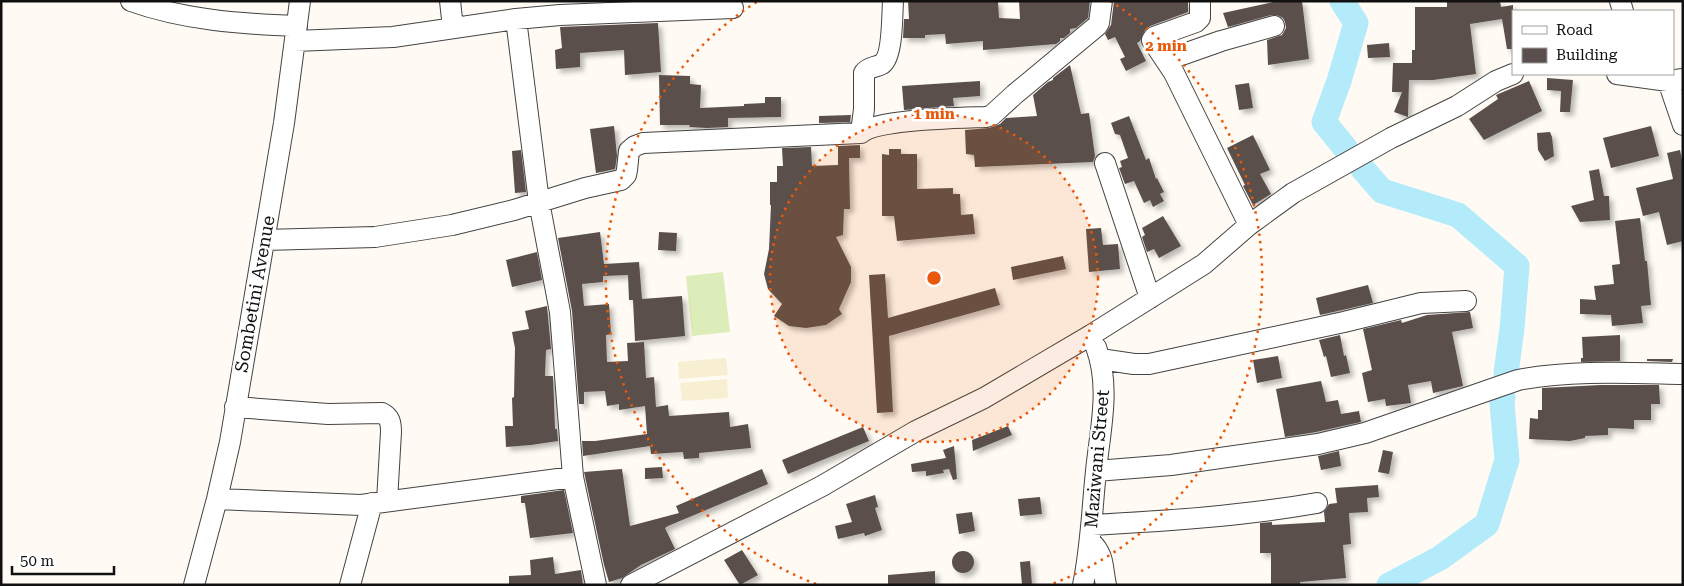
<svg xmlns="http://www.w3.org/2000/svg" width="1684" height="586" viewBox="0 0 1684 586" font-family="'Roboto Serif',serif">
  <style>
    .farmland { fill: #f8eed1 }
    .green { fill: #ddedb9 }
    .lines { fill: none; stroke-linecap: round; stroke-linejoin: round }
    .river { stroke: #b4ebfb; stroke-width: 25 }
    .building { fill: #5a4f4c; filter: url(#shadow) }
    .minor-casing { stroke: #434343; stroke-width: 22 }
    .minor { stroke: #fff; stroke-width: 20 }
    .ring { fill: none; stroke: #e8590c; stroke-width: 2.5; stroke-dasharray: 2.5 5 }
    .labels { text-anchor: middle; stroke-width: 5; stroke-linejoin: round; paint-order: stroke }
    .street-label { font-size: 18px; fill: #101010; stroke: #fff }
    .centre { fill: #e8590c; stroke: #fff; stroke-width: 2.5 }
    .ring-label { font-size: 15px; text-anchor: middle; font-weight: bold; fill: #e8590c; stroke: #fff; stroke-width: 5; stroke-linejoin: round; paint-order: stroke }
  </style>
  <defs>
    <filter id="shadow"><feDropShadow dx="4" dy="4" stdDeviation="2.5" flood-color="#0004"/></filter>
  </defs>
  <rect width="100%" height="100%" fill="#fffbf4"/>
  <path class="farmland" d="M726 358 728 375 679 379 678 362Z
    M727 379 728 398 682 401 680 383Z"/>
  <path class="green" d="M723 272 730 332 692 336 686 276Z"/>
  <g class="lines">
    <path class="river" d="M1342 1 1356 23 1339 81 1324 122 1346 149
      M1362 168 1382 191 1458 215 1517 266 1512 329 1506 373
      M1389 585 1440 558 1487 524 1507 460 1502 404 1503 397"/>
  </g>
  <path class="building" d="M908 1H998L999 18 1020 19 1019 1H1090L1088 18 1076 28 1070 29V33L1064 38H1060V41L1056 44 983 50V41L946 44 945 34 925 35V38H903L904 19H909Z
    M1114 1H1188V12L1150 26 1145 30 1140 41 1137 43 1146 61 1126 71 1120 59 1125 57 1115 37 1108 40 1105 34 1111 25Z
    M1278 1H1302L1309 59 1268 65 1267 40 1282 35 1286 28 1285 22 1283 18 1277 15H1271L1228 27 1223 13Z
    M1447 1H1500L1501 7 1513 5V49H1507L1502 19 1470 24 1476 74 1433 80H1409L1408 117 1394 112 1402 92H1392L1393 63H1412V50H1415V7H1447Z
    M658 23 661 72 625 75 624 50 580 53V67L556 69 555 50 562 48 560 27Z
    M1389 43 1390 57 1368 58 1367 45Z
    M1070 65 1081 114 1089 113 1095 156 1093 162 975 167 974 155 966 154 965 130 989 128 1000 124 1006 118 1037 116 1033 95 1048 82 1053 80V78Z
    M659 75 690 76V84L701 85 700 108 744 106V104L765 103V97H781V117L728 118V127L707 128 689 127 690 125H660Z
    M1547 78 1573 80 1570 112H1560L1561 91 1547 90Z
    M980 81V96L953 98 954 106 904 110 902 86Z
    M1529 81 1542 111 1484 140 1469 119 1498 99 1496 95Z
    M1249 83 1253 108 1239 110 1235 85Z
    M851 115 850 122 819 123V116Z
    M1129 116 1146 160 1149 158 1156 179 1157 178 1164 192 1160 194 1164 201 1153 207 1150 200 1144 203 1134 181 1125 184 1119 168 1122 167 1120 161 1128 158 1120 135 1115 134 1111 123Z
    M614 126 617 156 615 169 596 173 590 129Z
    M1651 126 1659 156 1611 168 1603 138Z
    M1550 132 1552 137 1554 156 1545 161 1538 150 1537 133Z
    M1253 135 1270 170 1260 174 1271 194 1253 205 1243 186 1245 185 1227 148Z
    M860 145V158H849L850 209H844L843 235 836 237 851 267V282L839 309 842 314 826 325 806 328 789 326 774 316 782 304 768 289 764 274 769 249 771 205H770V182H777V166H783L782 148 811 147 812 166 838 165V146Z
    M889 149H901V154H917V189L953 188V194H960L961 215 973 214 975 234 897 241 894 216H882V154L889 155Z
    M521 150 526 192 515 193 512 151Z
    M1680 150 1683 165V241L1667 245 1659 212 1643 216 1636 188 1673 179 1667 153Z
    M1599 169 1604 196H1609L1610 220 1580 222 1571 206 1594 200 1589 171Z
    M1163 216 1181 246 1159 258 1154 249 1147 252 1142 237 1145 235 1142 228Z
    M1640 218 1645 261H1647L1651 305 1641 306 1643 323 1612 326 1611 315 1580 314V299L1596 300 1594 286 1614 284 1612 265 1620 264 1615 221Z
    M1101 228 1103 245 1118 244 1120 269 1089 272 1086 229Z
    M600 232 604 264 639 262 642 299 682 296 685 336 635 341 633 300H629L628 275 603 276V282L582 284 584 306 609 304 611 334 606 335 607 362 628 361 627 343 644 342 646 378 654 377 656 407 668 405 669 416 729 412 730 427 748 424 751 448 699 453V458L684 459 683 452 651 454 650 446 583 456 582 441H595L647 434 645 406 619 410V404L607 406 605 391 584 392V404H579L572 311 558 238Z
    M659 232 677 233 676 251 658 250Z
    M537 252 542 280 512 287 506 260Z
    M1063 256 1066 269 1013 280 1011 267Z
    M885 274 888 318 995 288 1000 305 889 336 893 412 877 413 869 275Z
    M1368 285 1373 303 1320 315 1316 298Z
    M547 306 551 349 546 350 545 376H553L555 429H557L558 441 531 445 506 447 505 426H513L512 398 514 397 515 348 512 332 529 329 525 311Z
    M1470 312 1473 328 1452 332 1463 386 1433 393 1431 381 1408 385 1411 403 1386 406 1385 399 1368 402 1362 373 1372 370 1363 329 1401 320 1402 323 1427 315Z
    M1340 335 1344 356 1346 355 1350 373 1331 377 1326 356 1324 357 1319 340Z
    M1620 335V361L1581 362V358H1583L1582 337Z
    M1278 356 1282 378 1257 383 1253 360Z
    M1647 359H1673L1672 362 1647 361Z
    M1321 381 1326 402 1338 400 1341 414 1359 411 1361 422 1316 432 1285 437 1276 389Z
    M1600 385H1659L1660 404H1651V420H1634V429L1608 428V435L1585 436V438L1570 441 1529 439 1530 418 1538 419V410H1542V388Z
    M1008 426 1012 435 973 451 972 440Z
    M863 427 869 441 788 474 782 460Z
    M954 446 957 479 953 480 949 469 943 470 944 473 926 476V471L912 472 911 464 946 458 943 450Z
    M1383 450 1393 452 1389 474 1378 472Z
    M1339 451 1341 466 1321 470 1318 456Z
    M662 467 663 478 645 479V468Z
    M622 469 630 526 679 513 676 506 762 469 768 484 668 526 665 528 675 549 641 565 622 578 609 582 604 565 584 472Z
    M1378 485 1379 497 1367 498 1368 512 1349 513 1351 544 1343 545 1346 578 1300 582V585H1271V553H1260V523L1272 522V525L1325 522 1324 512 1329 504 1337 503 1335 488Z
    M564 490 573 533 530 538 525 503H521V496Z
    M875 495 878 507 875 508 882 530 865 536 864 533 838 539 835 526 852 522 846 504Z
    M1040 497 1042 514 1020 516 1018 499Z
    M972 512 975 531 959 534 956 514Z
    M742 550 758 575 740 585 724 560Z
    M952 562a11 11 0 1 1 22 0a11 11 0 1 1-22 0Z
    M553 557 555 574 581 570 583 585H509V576L531 575 530 560Z
    M1030 561 1032 585H1022L1020 562Z
    M935 571V585H888V575Z"/>
  <g class="lines">
    <g class="minor-casing">
      <path id="minor" d="M131 1C184 20 241 24 297 26
        M450 1 453 28
        M1200 1V18L1196 22 1154 37 1152 40 1174 73 1249 225
        M1620 1 1623 11
        M516 19 539 202 560 312 573 477 596 585
        M295 41 393 37 516 19 560 15 733 8
        M1167 60 1221 41 1274 26
        M1617 74 1668 81 1683 79
        M1668 81 1683 125
        M861 133 864 109V73C869 66 875 68 882 64 893 56 892 15 893 1
        M1105 163 1150 298
        M264 240 375 237 452 225 514 210 585 188 621 180 626 175 627 170 629 151 635 146 643 143 861 133C878 119 960 118 986 117L992 115 1015 94 1097 26 1099 23 1102 1
        M1100 359 1134 364H1149L1344 322 1421 303 1466 301
        M235 407 328 414 382 413C390 417 391 423 391 432L387 501
        M1096 471 1171 465 1318 444 1365 433 1518 380C1572 370 1628 373 1683 374
        M217 499 361 505 573 477
        M1092 525C1167 521 1242 516 1317 503
        M1091 542C1105 556 1102 567 1106 585
        M194 585 217 499 230 442 284 123 300 1
        M350 585 372 503
        M631 585 822 486 916 431 984 398 1091 335 1204 264 1249 225 1293 193 1391 138 1457 106 1496 81 1513 74
        M1083 585C1091 547 1092 509 1096 471 1100 430 1111 387 1096 347"/>
    </g>
    <use href="#minor" class="minor"/>
  </g>
  <circle cx="934" cy="278" r="164" fill="#e8590c" fill-opacity=".12"/>
  <g class="ring">
    <circle cx="934" cy="278" r="164"/>
    <path d="M816 584A328 328 0 0 1 758 1M1110 1A328 328 0 0 1 1052 584"/>
  </g>
  <g class="labels">
    <g class="street-label">
      <text transform="translate(255 294) rotate(-80)" y="6">Sombetini Avenue</text>
      <text transform="translate(1097 459) rotate(-85)" y="6">Maziwani Street</text>
    </g>
  </g>
  <circle cx="934" cy="278" r="8" class="centre"/>
  <g class="ring-label">
    <text x="1166" y="51">2 min</text>
    <text x="934" y="119">1 min</text>
  </g>
  <rect width="1684" height="586" fill="none" stroke="#101010" stroke-width="5"/>
  <rect x="1512" y="10" width="162" height="65" fill="#ffffff" stroke="#9f9f9f"/>
  <rect x="1522" y="26" width="25" height="8" fill="#ffffff" stroke="#9f9f9f"/>
  <text x="1556" y="35" font-size="15" fill="#101010">Road</text>
  <rect x="1522" y="48" width="25" height="15" fill="#5a4f4c" stroke="#9f9f9f"/>
  <text x="1556" y="60" font-size="15" fill="#101010">Building</text>
  <path d="M12 566v8h102v-8" fill="none" stroke="#101010" stroke-width="2.5"/>
  <text x="20" y="566" font-size="15" fill="#101010" stroke="#ffffff" stroke-width="4" paint-order="stroke">50 m</text>
</svg>
